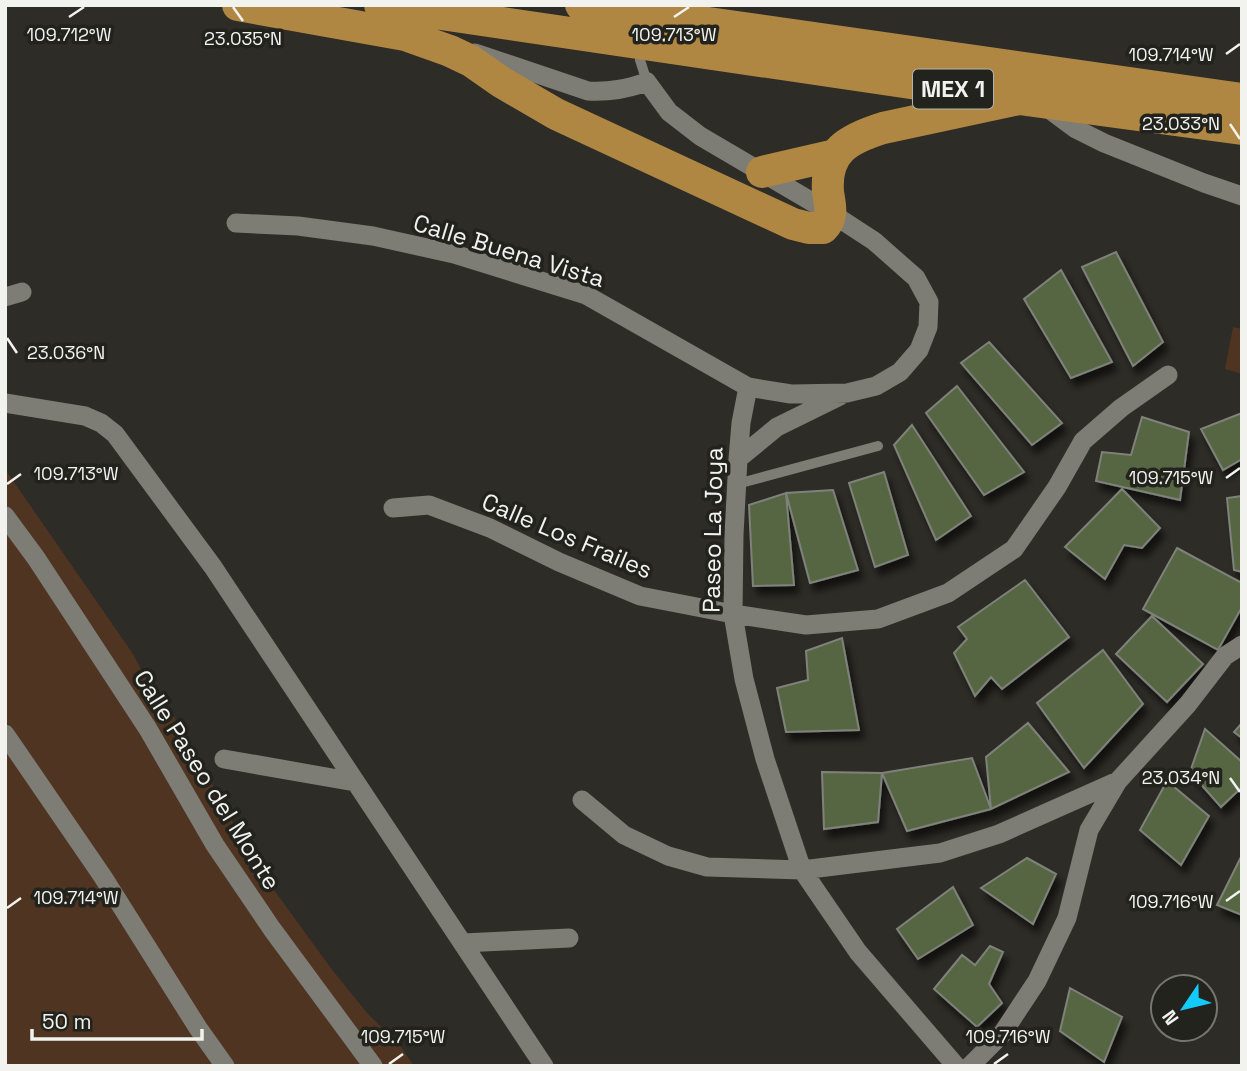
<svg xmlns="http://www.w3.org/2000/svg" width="1247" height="1071" viewBox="0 0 1247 1071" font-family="'Space Grotesk',sans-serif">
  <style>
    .green { fill: #503422 }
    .building { fill: #576642; stroke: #7f827b; stroke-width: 2; filter: url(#shadow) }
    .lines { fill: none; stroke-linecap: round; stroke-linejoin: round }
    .service { stroke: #7d7c75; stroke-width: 10 }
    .minor { stroke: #7d7c75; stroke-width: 19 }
    .trunk { stroke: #b08742; stroke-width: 32 }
    .ticks { fill: none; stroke: #f2f2ee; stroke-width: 2.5 }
    .labels { text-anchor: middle; stroke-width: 7; stroke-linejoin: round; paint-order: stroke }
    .shield { fill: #23231d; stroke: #b4b4af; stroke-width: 2 }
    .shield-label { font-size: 23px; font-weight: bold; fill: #f2f2ee }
    .street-label { font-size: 24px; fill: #f2f2ee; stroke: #23231d }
    .ticks-label { font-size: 18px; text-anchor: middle; fill: #f2f2ee; stroke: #23231d; stroke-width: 7; stroke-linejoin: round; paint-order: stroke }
  </style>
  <defs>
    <filter id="shadow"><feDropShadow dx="4.5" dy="8" stdDeviation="3.5" flood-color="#0009"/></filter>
  </defs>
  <rect width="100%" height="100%" fill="#2d2c26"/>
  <path class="green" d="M1233 327 1242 329V374L1225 369Z
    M5 469 133 654 146 678 179 724 258 868 333 971 368 1014 399 1044 414 1066H5Z"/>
  <path class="building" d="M1116 252 1163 342 1133 366 1082 267Z
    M1061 270 1112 362 1071 378 1024 299Z
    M989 342 1062 423 1032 445 961 363Z
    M957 386 1024 472 984 495 926 413Z
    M1242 413V459L1223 470 1201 429Z
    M1142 417 1189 432 1180 500 1096 481 1102 452 1131 455Z
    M912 425 971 516 936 540 894 445Z
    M884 472 908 555 875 567 849 483Z
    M1122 489 1160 528 1142 548 1124 545 1105 579 1065 547Z
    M833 490 858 570 810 583 786 493Z
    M786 493 794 585 753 586 749 505Z
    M1242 496V572L1234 570 1227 498Z
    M1177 548 1242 583V607L1218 650 1143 609Z
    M1025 580 1069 637 1002 689 991 677 975 696 954 653 967 639 958 627Z
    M1152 616 1203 664 1167 702 1116 654Z
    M842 638 859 730 786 732 777 688 808 680 806 651Z
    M1103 650 1143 704 1084 768 1037 703Z
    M1028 723 1069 772 991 809 986 757Z
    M1242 723V738L1234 732Z
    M1205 729 1242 762V787L1221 807 1190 772Z
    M972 758 991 809 907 831 882 773Z
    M822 772 882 773 878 822 824 829Z
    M1167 781 1209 816 1181 865 1140 830Z
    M1242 855V915L1217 905Z
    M1027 858 1056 874 1033 924 981 888Z
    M953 887 973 925 918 959 897 929Z
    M990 946 1003 952 989 984 1002 1003 977 1027 934 989 962 955 975 965Z
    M1070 988 1122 1017 1104 1062 1060 1031Z"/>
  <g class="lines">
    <path class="service" d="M640 46V60L647 82
      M737 484 878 446"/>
    <path class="minor" d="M475 53 588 91C611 92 626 89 647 82L669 112 700 136 831 213 874 241 916 278 929 302 928 327 919 350 900 372 876 386 847 393 791 394 748 387 741 423 738 459 734 535 733 614 744 679 765 759 802 870 858 952 956 1066
      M1045 106 1076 129 1104 143 1204 183 1242 196
      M236 223 298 226 373 236 454 254 586 295 748 387
      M5 297 22 292
      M5 403 85 416 101 423 115 434 213 567 544 1066
      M738 459 777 427 840 396
      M393 508 429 505 490 528 559 562 640 596 733 614 806 625 878 619 948 593 1014 549 1057 487 1083 441 1121 408 1168 375
      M5 516 36 558 148 729 215 845 272 929 373 1066
      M5 734 103 877 198 1028 225 1066
      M224 759 355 782
      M582 800 624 835 668 856 707 867 802 870 940 853 999 834 1118 781
      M463 943 569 938
      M970 1066 1002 1034 1037 981 1067 918 1089 830 1118 781 1188 704 1225 656 1242 645"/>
    <path class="trunk" d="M238 5 405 35 450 51 471 61 501 82 556 114 793 224 809 228H823C834 217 830 206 828 192 825 151 848 139 883 128L1019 99
      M380 5 1019 99 1242 129
      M581 5 1242 99
      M762 172 835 155"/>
  </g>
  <path class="ticks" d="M233 7 243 21M69 17 84 7M674 17 689 7M1226 54 1240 44M1230 124 1240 139M7 338 17 353M1226 478 1240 468M7 484 21 474M1230 778 1240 792M1226 901 1240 891M7 908 21 898M389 1064 403 1054M994 1064 1008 1054"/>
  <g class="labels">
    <rect class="shield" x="913" y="69.5" width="80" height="39" rx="5"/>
    <g class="shield-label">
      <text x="953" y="97">MEX 1</text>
    </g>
    <g class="street-label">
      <text transform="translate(509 251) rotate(17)" y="8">Calle Buena Vista</text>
      <text transform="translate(713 530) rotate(-89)" y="8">Paseo La Joya</text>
      <text transform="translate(567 536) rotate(23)" y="8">Calle Los Frailes</text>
      <text transform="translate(207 780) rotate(58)" y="8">Calle Paseo del Monte</text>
    </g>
  </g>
  <g class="ticks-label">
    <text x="69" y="41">109.712°W</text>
    <text x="674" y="41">109.713°W</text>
    <text x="243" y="45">23.035°N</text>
    <text x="1171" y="61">109.714°W</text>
    <text x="1181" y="130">23.033°N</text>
    <text x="66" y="359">23.036°N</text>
    <text x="76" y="480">109.713°W</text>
    <text x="1171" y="484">109.715°W</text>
    <text x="1181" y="784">23.034°N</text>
    <text x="76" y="904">109.714°W</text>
    <text x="1171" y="908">109.716°W</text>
    <text x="403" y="1043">109.715°W</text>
    <text x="1008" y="1043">109.716°W</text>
  </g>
  <rect width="1247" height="1071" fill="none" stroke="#f2f2ee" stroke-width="14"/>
  <g transform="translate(1184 1008) rotate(235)"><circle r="33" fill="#23231d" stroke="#767671" stroke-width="2"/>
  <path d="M0-5L12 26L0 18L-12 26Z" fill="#14cafb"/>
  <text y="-10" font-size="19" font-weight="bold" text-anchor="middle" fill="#f2f2ee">N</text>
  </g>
  <path d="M32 1029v10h170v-10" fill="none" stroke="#f2f2ee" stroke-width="3.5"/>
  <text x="42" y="1029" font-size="21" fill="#f2f2ee" stroke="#23231d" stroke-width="5" paint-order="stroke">50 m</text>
</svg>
